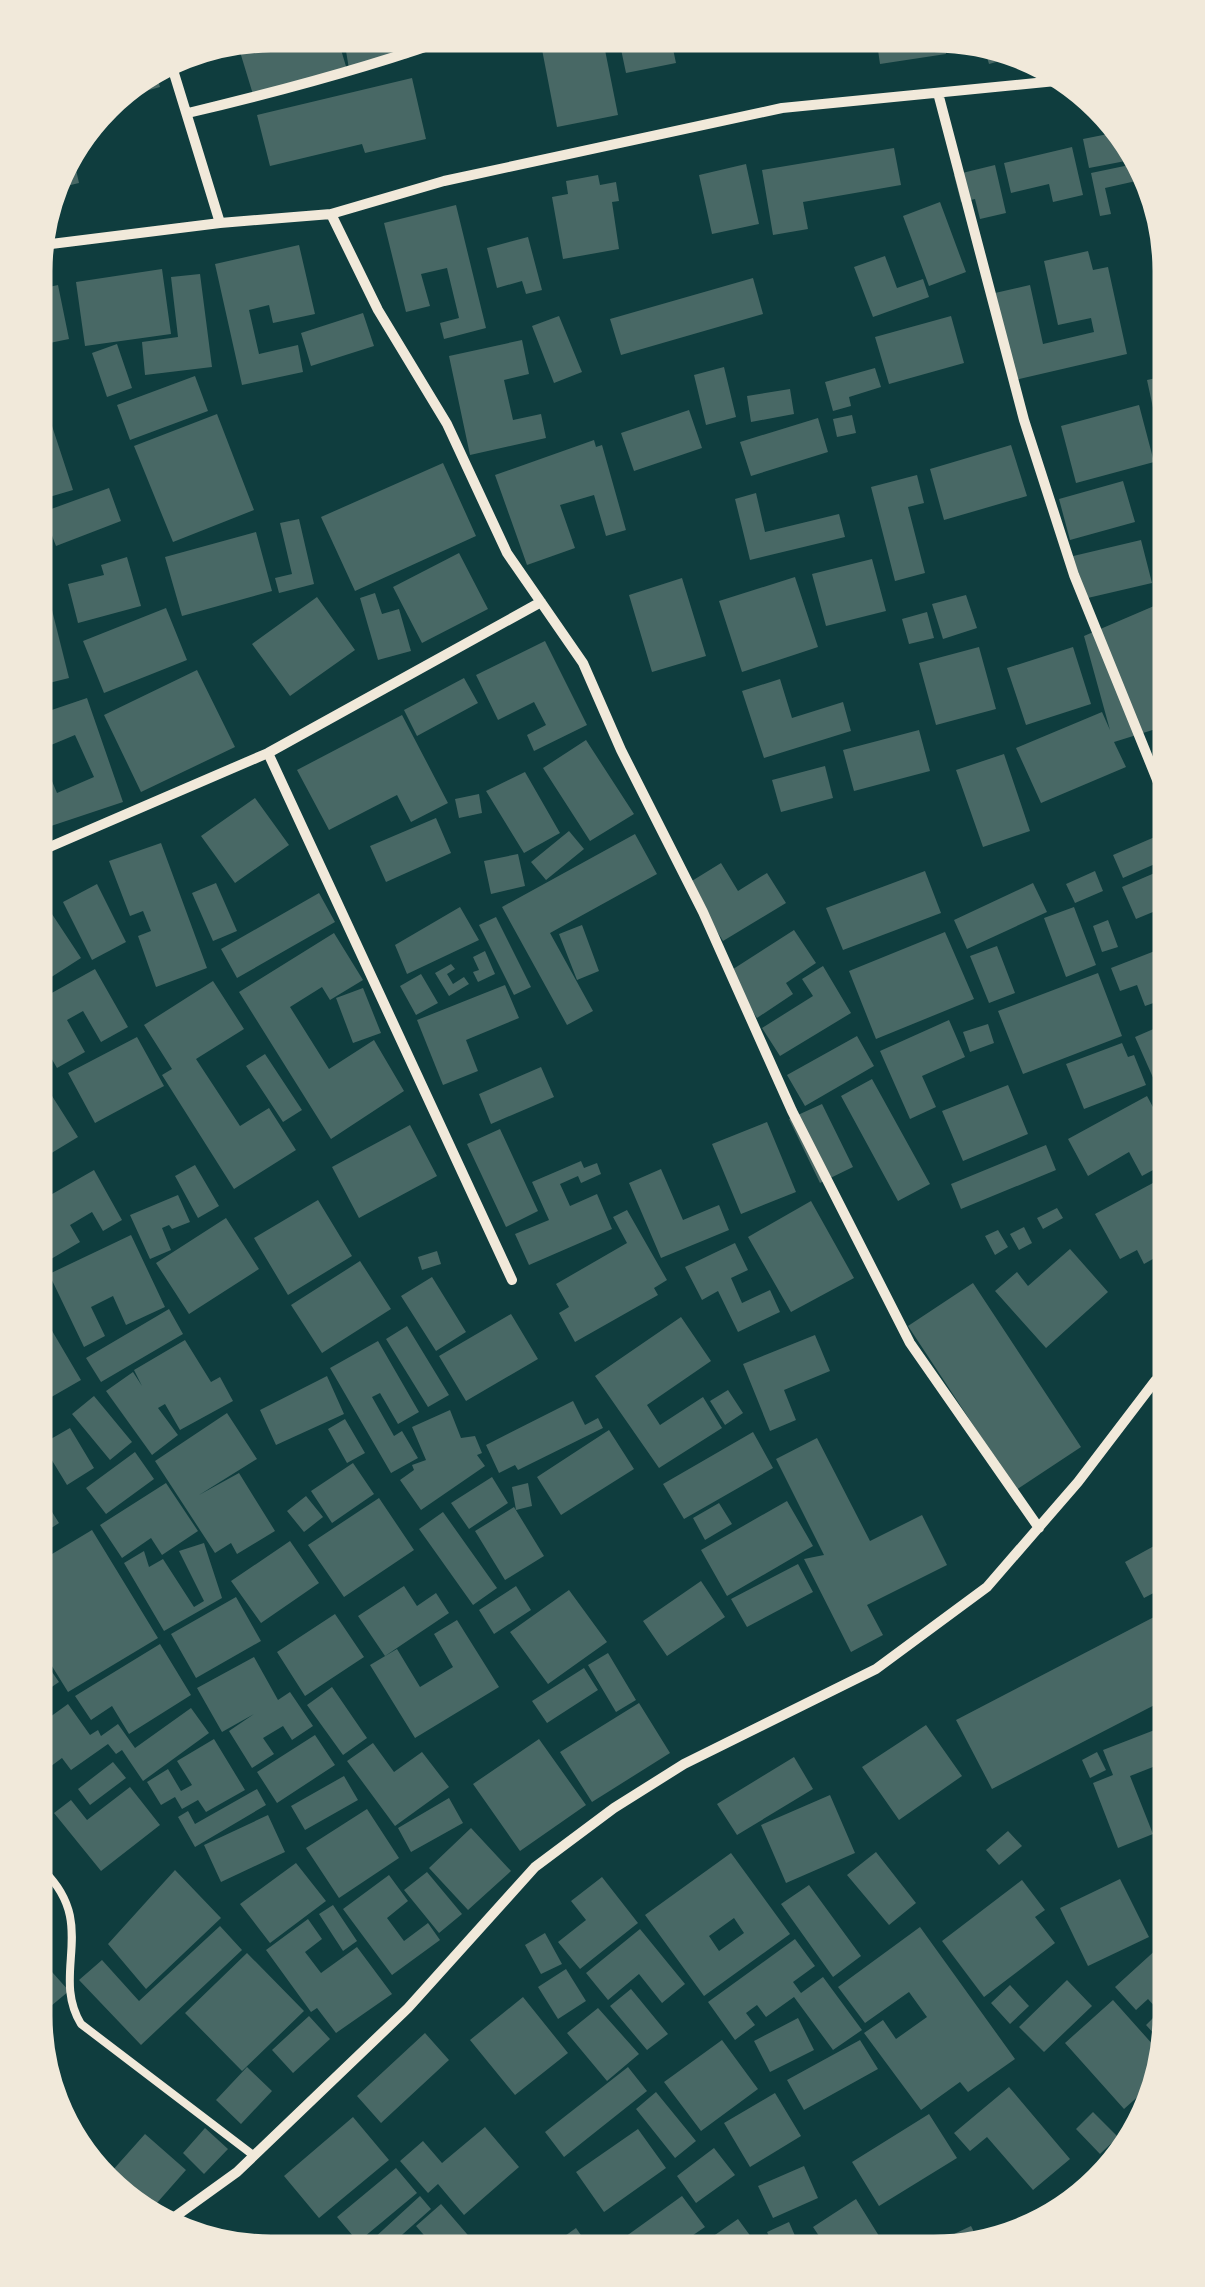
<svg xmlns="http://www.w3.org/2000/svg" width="1205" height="2287" viewBox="0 0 1205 2287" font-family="Lora,serif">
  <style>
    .building { fill: #486865; fill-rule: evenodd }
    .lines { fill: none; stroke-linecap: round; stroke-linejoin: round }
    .service { stroke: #f1e9da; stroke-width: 8 }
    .minor { stroke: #f1e9da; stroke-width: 10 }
    .rim { fill: none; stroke: #f1e9da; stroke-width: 5 }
  </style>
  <rect width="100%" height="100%" fill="#0f3d3e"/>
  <path class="building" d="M271 32 336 33 348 73 255 101 237 42Z
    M343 33H387L388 38 404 35 409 58 349 69Z
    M539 34 602 35 618 115 557 127Z
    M618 35H670L676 63 626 73Z
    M876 36 943 37 946 54 880 64Z
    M981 37 996 45 1018 56 989 64Z
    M154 66 160 87 106 102 113 92Z
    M412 78 426 139 365 153 362 144 270 166 257 115Z
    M1118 132 1136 159 1089 168 1083 139Z
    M71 147 79 183 50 190 57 165Z
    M1072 147 1083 195 1053 202 1049 184 1011 193 1004 163Z
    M894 148 901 185 803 202 808 229 773 235 762 170Z
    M1139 163 1145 179 1105 188 1111 214 1100 216 1091 173Z
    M746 164 759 224 712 234 699 175Z
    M995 165 1006 213 980 219 975 199 961 202 954 175Z
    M598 175 600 185 616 182 619 201 612 202 619 249 563 259 552 197 568 194 566 181Z
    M940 202 966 272 929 286 903 216Z
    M456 205 486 328 444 339 440 323 459 318 447 268 421 274 430 306 406 312 384 223Z
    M528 237 542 290 526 294 522 281 497 288 487 248Z
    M299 245 315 314 273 323 269 305 249 310 259 354 298 345 303 372 242 385 215 264Z
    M1088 251 1093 270 1108 267 1127 354 1015 380 995 293 1030 285 1043 344 1094 332 1091 318 1058 325 1044 261Z
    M885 256 897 288 923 279 929 297 873 317 854 267Z
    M162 269 171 334 85 346 76 282Z
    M200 274 212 367 145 375 142 342 178 337 171 277Z
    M753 278 763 314 621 355 610 319Z
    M58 285 69 339 35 346V290Z
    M363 313 374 346 311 366 301 333Z
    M559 316 582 372 554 383 532 326Z
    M951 316 964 363 889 384 875 337Z
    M522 340 529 374 504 380 513 420 541 414 546 438 470 455 449 356Z
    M117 344 132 388 107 397 92 353Z
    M724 367 736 417 706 425 694 375Z
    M875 368 881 387 849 397 851 406 833 411 825 382Z
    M35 374 73 490 39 500 36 488Z
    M195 376 208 411 130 440 117 405Z
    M1161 377 1162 440H1160L1147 380Z
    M790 389 794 414 751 422 747 396Z
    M1139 405 1154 462 1076 483 1061 426Z
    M689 410 702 448 634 471 621 433Z
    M217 414 254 510 173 542 134 446Z
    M852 415 856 433 837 437 833 419Z
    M818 418 828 452 751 476 740 442Z
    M594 440 596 447 602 445 626 530 606 536 594 495 560 505 575 548 527 565 495 475Z
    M1011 445 1027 496 944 520 930 469Z
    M443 463 476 536 355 591 321 517Z
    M917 475 924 503 908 507 925 573 895 581 871 487Z
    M1123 481 1135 522 1070 540 1059 499Z
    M109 488 121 521 56 546 43 512Z
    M756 493 765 532 839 514 845 537 750 560 735 499Z
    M299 519 314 584 279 593 275 578 292 574 280 523Z
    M256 532 272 591 182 616 165 557Z
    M1141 540 1152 583 1079 600 1069 557Z
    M459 553 488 609 422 643 393 587Z
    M127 557 141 606 78 623 68 584 104 575 101 565Z
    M872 559 886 611 826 626 812 574Z
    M795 577 818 647 742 672 719 601Z
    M682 578 706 656 652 672 629 595Z
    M375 593 382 614 399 609 411 651 378 660 360 598Z
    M966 595 977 628 943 639 932 604Z
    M317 597 355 650 290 696 252 644Z
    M50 602 69 678 37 686V606Z
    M1161 603 1163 705 1153 708 1159 728 1114 742 1126 767 1041 803 1016 748 1102 712 1110 730 1084 636Z
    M166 608 187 660 104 693 83 641Z
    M927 612 934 638 909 644 902 619Z
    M545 641 587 725 534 751 527 735 546 725 534 702 498 720 476 675Z
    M979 647 996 709 936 725 919 663Z
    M1073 647 1091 704 1026 725 1007 668Z
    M197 670 235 747 141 792 104 715Z
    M464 678 478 703 417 736 404 710Z
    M780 679 792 718 843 702 851 731 764 758 742 691Z
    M87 698 123 802 42 829 38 815 37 715ZM75 735 94 777 57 793 39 750Z
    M402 715 448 803 411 822 397 795 329 830 297 770Z
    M919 730 930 771 854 791 843 750Z
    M586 740 634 814 590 841 543 768Z
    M1004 754 1030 831 983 847 956 770Z
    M825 766 833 798 781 812 772 780Z
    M525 772 560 833 524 853 486 791Z
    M479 794 482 813 459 818 455 799Z
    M255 798 289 845 235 883 201 836Z
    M436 818 451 853 386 882 370 846Z
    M569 831 584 849 546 880 531 862Z
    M1164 833V860L1123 878 1113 855Z
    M635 834 657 874 550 933 593 1011 567 1025 502 907Z
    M161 843 207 968 156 987 138 936 151 931 143 911 130 916 109 861Z
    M518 854 525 886 491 894 484 861Z
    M721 863 738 891 767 873 786 903 723 941 687 884Z
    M1164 869 1165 907 1136 919 1122 887Z
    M925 871 941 913 843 950 826 908Z
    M1095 871 1103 891 1075 903 1066 884Z
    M216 883 237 931 213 941 192 893Z
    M1033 883 1047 912 967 949 954 920Z
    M97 884 126 942 92 960 63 902Z
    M319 893 335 922 237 978 221 949Z
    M460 907 479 940 407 974 395 945Z
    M1074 907 1096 965 1066 977 1044 918Z
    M48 908 81 958 39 985 38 914Z
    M496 917 531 987 514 995 479 925Z
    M1108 920 1118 947 1102 952 1093 926Z
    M582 925 599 971 577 980 559 934Z
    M794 930 816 963 786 983 793 994 757 1018 727 973Z
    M945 932 974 999 876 1039 849 971Z
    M334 933 363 980 330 1000 322 987 290 1007 329 1069 374 1040 404 1091 331 1139 239 992Z
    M997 946 1015 993 989 1003 970 956Z
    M1160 949 1165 977 1155 981 1162 1000 1145 1006 1137 985 1120 991 1111 968Z
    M485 951 495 974 478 982 473 972 479 970 473 957Z
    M451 964 455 969 447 974 453 984 464 977 469 984 449 996 435 973Z
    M823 966 851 1013 780 1056 762 1028 813 996 802 979Z
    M95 969 128 1027 101 1042 83 1011 67 1020 85 1052 57 1068 39 1037V1000Z
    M1098 973 1122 1036 1023 1074 998 1011Z
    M421 974 438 1003 416 1015 400 986Z
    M213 981 244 1029 196 1059 240 1126 269 1108 296 1150 234 1189 162 1075 172 1069 144 1025Z
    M505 985 519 1018 466 1040 478 1071 443 1085 417 1020Z
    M363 988 381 1033 353 1043 336 998Z
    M949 1020 965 1057 922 1076 936 1107 910 1119 880 1051Z
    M988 1024 994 1043 970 1052 963 1032Z
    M1165 1024 1166 1107 1135 1037Z
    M857 1036 874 1066 805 1106 787 1075Z
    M137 1037 164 1086 95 1123 68 1073Z
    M1122 1043 1128 1057 1134 1055 1146 1085 1084 1109 1066 1064Z
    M265 1054 302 1110 283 1122 246 1066Z
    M541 1067 554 1097 491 1124 479 1094Z
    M872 1079 930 1184 898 1201 841 1096Z
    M1008 1085 1028 1134 963 1161 942 1111Z
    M47 1088 78 1137 40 1160 39 1092Z
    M1147 1096 1166 1131 1161 1135 1166 1145V1163L1142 1176 1129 1152 1088 1176 1068 1139Z
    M822 1104 853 1167 820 1183 789 1119Z
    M767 1122 796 1192 741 1214 712 1144Z
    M410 1125 437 1176 359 1218 332 1167Z
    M500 1129 538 1211 506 1227 467 1144Z
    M1046 1145 1056 1170 961 1209 951 1184Z
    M581 1161 584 1168 597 1163 601 1174 581 1183 578 1176 560 1184 570 1206 597 1194 612 1229 529 1265 515 1234 549 1220 532 1182Z
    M195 1165 219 1206 198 1218 175 1176Z
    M661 1169 683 1220 719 1205 729 1230 661 1258 629 1183Z
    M94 1170 122 1220 103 1231 92 1212 70 1225 80 1242 51 1259 40 1240V1201Z
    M1166 1176 1167 1251 1144 1264 1137 1250 1120 1259 1095 1214Z
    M178 1195 190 1222 172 1229 169 1225 162 1228 171 1250 150 1259 130 1215Z
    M318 1200 352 1256 288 1295 254 1238Z
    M811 1201 854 1278 791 1312 748 1237Z
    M1057 1208 1063 1218 1043 1229 1037 1218Z
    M627 1210 667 1280 654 1288 658 1295 575 1342 559 1313 569 1307 556 1284 627 1243 613 1217Z
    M226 1218 259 1269 189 1314 156 1263Z
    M1024 1227 1032 1243 1019 1250 1010 1234Z
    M998 1230 1008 1247 995 1255 985 1236Z
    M131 1235 165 1307 126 1325 113 1296 91 1307 105 1336 84 1347 49 1274Z
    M735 1243 748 1270 731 1278 742 1303 770 1290 780 1312 738 1332 718 1291 702 1300 685 1267Z
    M1070 1249 1108 1292 1046 1348 995 1291 1017 1272 1028 1286Z
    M437 1251 441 1264 422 1270 418 1257Z
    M360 1261 391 1309 322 1353 291 1305Z
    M432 1277 466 1332 436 1351 401 1296Z
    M973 1283 1081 1447 1016 1490 908 1326Z
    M169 1309 183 1334 101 1382 86 1358Z
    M41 1312 81 1380 41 1403Z
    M511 1314 538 1359 466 1401 439 1356Z
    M681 1317 711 1361 647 1405 660 1425 703 1397 722 1428 659 1468 595 1376Z
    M407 1326 449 1395 428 1407 386 1339Z
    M815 1335 830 1371 784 1390 796 1420 770 1431 743 1364Z
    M185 1340 211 1382 220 1377 233 1401 180 1430 165 1404 158 1408 178 1435 152 1455 106 1391 133 1372 142 1386 134 1370Z
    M378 1341 419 1412 398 1424 380 1393 372 1397 394 1436 402 1431 418 1458 391 1473 330 1368Z
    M327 1376 344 1414 276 1445 260 1410Z
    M728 1390 743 1413 725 1425 710 1401Z
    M94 1396 132 1442 110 1460 72 1414Z
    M573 1401 585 1425 598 1418 603 1428 518 1470 515 1465 499 1473 486 1445Z
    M450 1410 461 1438 475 1436 482 1453 477 1455 485 1466 421 1510 400 1480 414 1470 412 1465 426 1460 412 1427Z
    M227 1413 257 1459 199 1495 239 1473 275 1531 237 1554 231 1543 215 1553 155 1461Z
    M345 1419 365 1453 347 1463 328 1429Z
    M70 1428 94 1468 67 1485 42 1444Z
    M609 1430 634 1469 561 1515 537 1477Z
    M753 1432 773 1468 684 1519 663 1484Z
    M817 1438 870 1541 922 1515 947 1565 867 1605 883 1635 851 1652 804 1559 824 1555 776 1459Z
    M135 1452 154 1479 106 1514 86 1488Z
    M353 1463 374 1494 332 1523 311 1491Z
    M492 1477 508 1503 469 1529 451 1503Z
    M166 1483 198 1531 162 1555 151 1538 122 1558 100 1525Z
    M528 1483 532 1506 516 1510 512 1487Z
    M42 1496 59 1523 42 1534Z
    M306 1496 323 1517 304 1532 287 1511Z
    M379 1498 414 1550 344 1597 308 1545Z
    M787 1501 813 1546 727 1596 701 1550Z
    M719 1503 732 1524 705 1540 693 1518Z
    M514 1507 544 1556 505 1580 475 1531Z
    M443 1512 497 1588 473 1605 419 1529Z
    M92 1530 158 1638 68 1692 42 1650V1560Z
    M290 1541 319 1583 261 1623 231 1581Z
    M204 1543 222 1598 164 1631 124 1563 144 1551 149 1567 163 1559 194 1607 204 1601 179 1551Z
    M1154 1546 1159 1558 1169 1552V1585L1144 1598 1125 1562Z
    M798 1564 813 1592 747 1627 731 1599Z
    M701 1581 725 1617 667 1656 643 1621Z
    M404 1586 417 1606 436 1593 449 1613 385 1656 358 1616Z
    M516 1586 531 1610 494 1634 479 1610Z
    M569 1590 607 1642 548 1684 510 1632Z
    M236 1597 261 1641 196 1678 171 1634Z
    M335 1614 364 1657 305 1696 277 1652Z
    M1154 1617 1169 1647 1170 1697 992 1789 956 1720Z
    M457 1620 499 1687 415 1738 370 1665 397 1649 420 1687 453 1667 434 1634Z
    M160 1644 191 1695 129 1734 112 1706 91 1720 75 1696Z
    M608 1653 636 1700 616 1712 588 1665Z
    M254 1657 278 1700 290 1692 313 1726 292 1740 283 1726 263 1738 274 1754 252 1768 229 1731 254 1714 222 1732 197 1688Z
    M43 1659 59 1682 43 1693Z
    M584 1668 598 1690 547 1723 532 1701Z
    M332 1687 367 1738 343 1755 307 1705Z
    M639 1703 670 1753 592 1802 560 1752Z
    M68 1704 90 1735 98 1730 101 1736 118 1724 135 1748 191 1708 209 1733 143 1781 122 1750 116 1754 108 1744 71 1770 62 1758 43 1772V1722Z
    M1170 1724 1171 1811 1153 1767 1130 1776 1153 1834 1118 1848 1093 1783 1113 1775 1103 1750Z
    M926 1725 962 1776 899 1820 862 1767Z
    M315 1735 335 1765 277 1803 257 1772Z
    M214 1739 245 1790 206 1812 198 1800 182 1809 175 1797 161 1805 147 1782 168 1769 181 1791 192 1785 177 1761Z
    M539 1739 586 1805 520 1851 473 1784Z
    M373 1743 394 1772 422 1752 449 1787 395 1826 347 1761Z
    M1097 1752 1106 1770 1090 1778 1082 1760Z
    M794 1757 813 1789 737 1835 717 1804Z
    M113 1762 126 1778 90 1805 78 1789Z
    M344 1776 358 1800 305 1830 291 1806Z
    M130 1787 160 1825 101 1871 54 1813 71 1800 87 1820Z
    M257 1789 266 1805 195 1847 178 1817 188 1811 195 1824Z
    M830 1795 855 1853 786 1883 761 1825Z
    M449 1798 463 1823 411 1852 398 1828Z
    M367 1809 399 1858 339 1898 306 1848Z
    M268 1815 285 1852 221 1882 204 1845Z
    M471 1828 511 1871 468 1910 429 1868Z
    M1008 1831 1022 1846 999 1865 986 1850Z
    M876 1852 916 1903 889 1925 847 1875Z
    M731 1853 790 1934 704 1996 645 1915ZM734 1918 744 1933 719 1951 709 1936Z
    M296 1863 326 1901 270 1943 240 1904Z
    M175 1870 221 1918 146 1989 108 1944Z
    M427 1872 462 1914 439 1933 404 1890Z
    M389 1875 408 1901 387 1918 404 1941 428 1923 440 1940 392 1975 343 1909Z
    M602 1877 638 1923 580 1969 558 1942 586 1920 571 1901Z
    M1120 1879 1149 1937 1088 1966 1060 1908Z
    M1022 1880 1045 1910 1035 1917 1055 1943 984 1997 942 1941Z
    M809 1885 861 1956 833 1977 781 1904Z
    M333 1905 357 1941 343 1951 319 1914Z
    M308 1919 322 1939 305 1952 321 1973 357 1947 392 1994 336 2033 317 2008 311 2012 266 1950Z
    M220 1926 242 1950 141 2045 79 1980 102 1960 139 2001Z
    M920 1927 1015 2059 968 2092 960 2082 921 2110 864 2033 883 2020 896 2039 927 2017 909 1992 865 2023 838 1987Z
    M640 1929 685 1984 662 2003 639 1974 608 2000 586 1973Z
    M545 1933 562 1964 541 1974 525 1945Z
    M795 1939 815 1966 793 1982 801 1993 823 1977 862 2030 833 2050 794 1997 766 2017 757 2005 746 2013 755 2025 735 2040 708 2002Z
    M1159 1947 1171 1962 1172 1998 1170 1996 1156 2008 1148 1999 1136 2010 1115 1987Z
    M247 1953 304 2011 242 2071 185 2013Z
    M44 1963 69 1991 45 2011 44 1993Z
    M566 1969 586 2001 558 2019 538 1987Z
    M1067 1980 1092 2006 1044 2052 1019 2027Z
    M1010 1985 1029 2006 1010 2024 991 2003Z
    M631 1989 668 2034 647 2050 610 2006Z
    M523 1997 568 2053 515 2095 470 2040Z
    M1113 2000 1163 2056 1152 2084 1124 2109 1065 2043Z
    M598 2008 639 2054 607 2081 567 2033Z
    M1161 2010 1172 2022 1166 2047 1146 2025Z
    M309 2016 330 2039 293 2073 272 2050Z
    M798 2018 814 2050 770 2072 754 2041Z
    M425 2033 449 2060 381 2123 357 2096Z
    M722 2040 758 2089 701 2131 664 2082Z
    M860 2040 878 2069 804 2110 787 2080Z
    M247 2067 272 2091 241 2124 216 2100Z
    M628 2067 647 2091 564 2157 545 2132Z
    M1009 2087 1070 2159 1033 2190 987 2137 970 2151 954 2133Z
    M656 2092 696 2141 675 2158 636 2109Z
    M775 2093 801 2136 750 2167 724 2123Z
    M1093 2112 1118 2137 1100 2154 1076 2129Z
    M929 2114 957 2158 879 2206 852 2162Z
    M353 2117 389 2160 319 2218 284 2176Z
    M485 2127 519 2167 464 2215 438 2184 428 2193 400 2161 423 2141 442 2163Z
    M205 2128 228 2149 204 2174 183 2153Z
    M638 2129 666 2168 604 2212 576 2172Z
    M145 2134 186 2170 149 2212 114 2196 104 2180Z
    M714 2148 735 2175 696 2203 677 2176Z
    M804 2166 818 2198 773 2218 758 2186Z
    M396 2168 417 2193 358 2242 337 2217Z
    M420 2196 431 2209 385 2250 360 2251Z
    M682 2196 705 2227 677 2246 622 2247 618 2242Z
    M856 2199 884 2244 825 2245 813 2227Z
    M441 2204 480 2249 437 2250 416 2226Z
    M738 2219 757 2245 699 2246Z
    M789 2222 799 2245H773L767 2232Z
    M971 2226 979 2242 935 2243Z
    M576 2228 590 2248H548Z"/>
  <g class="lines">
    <path class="service" d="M44 1871C99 1925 50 1973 81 2024L253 2155"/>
    <path class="minor" d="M169 57 220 223
      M938 93 1024 420 1074 575 1164 797
      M188 113C281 91 372 67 462 34
      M331 214 378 310 447 424 507 553 583 663 621 750 703 912 792 1111 910 1343 1039 1528
      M35 246 220 223 331 214 444 181 782 108 1066 80
      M268 753 512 1280
      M38 852 268 753 541 602
      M169 2221 237 2172 408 2008 535 1867 614 1808 684 1764 876 1669 987 1587 1078 1482 1155 1381 1168 1371"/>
  </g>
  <path d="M0 0H1205V2287H0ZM271 50H934A221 221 0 0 1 1155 271V2016A221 221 0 0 1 934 2237H271A221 221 0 0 1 50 2016V271A221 221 0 0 1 271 50Z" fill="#f1e9da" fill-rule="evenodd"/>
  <path class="rim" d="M271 50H934A221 221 0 0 1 1155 271V2016A221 221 0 0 1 934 2237H271A221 221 0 0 1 50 2016V271A221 221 0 0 1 271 50Z"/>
</svg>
